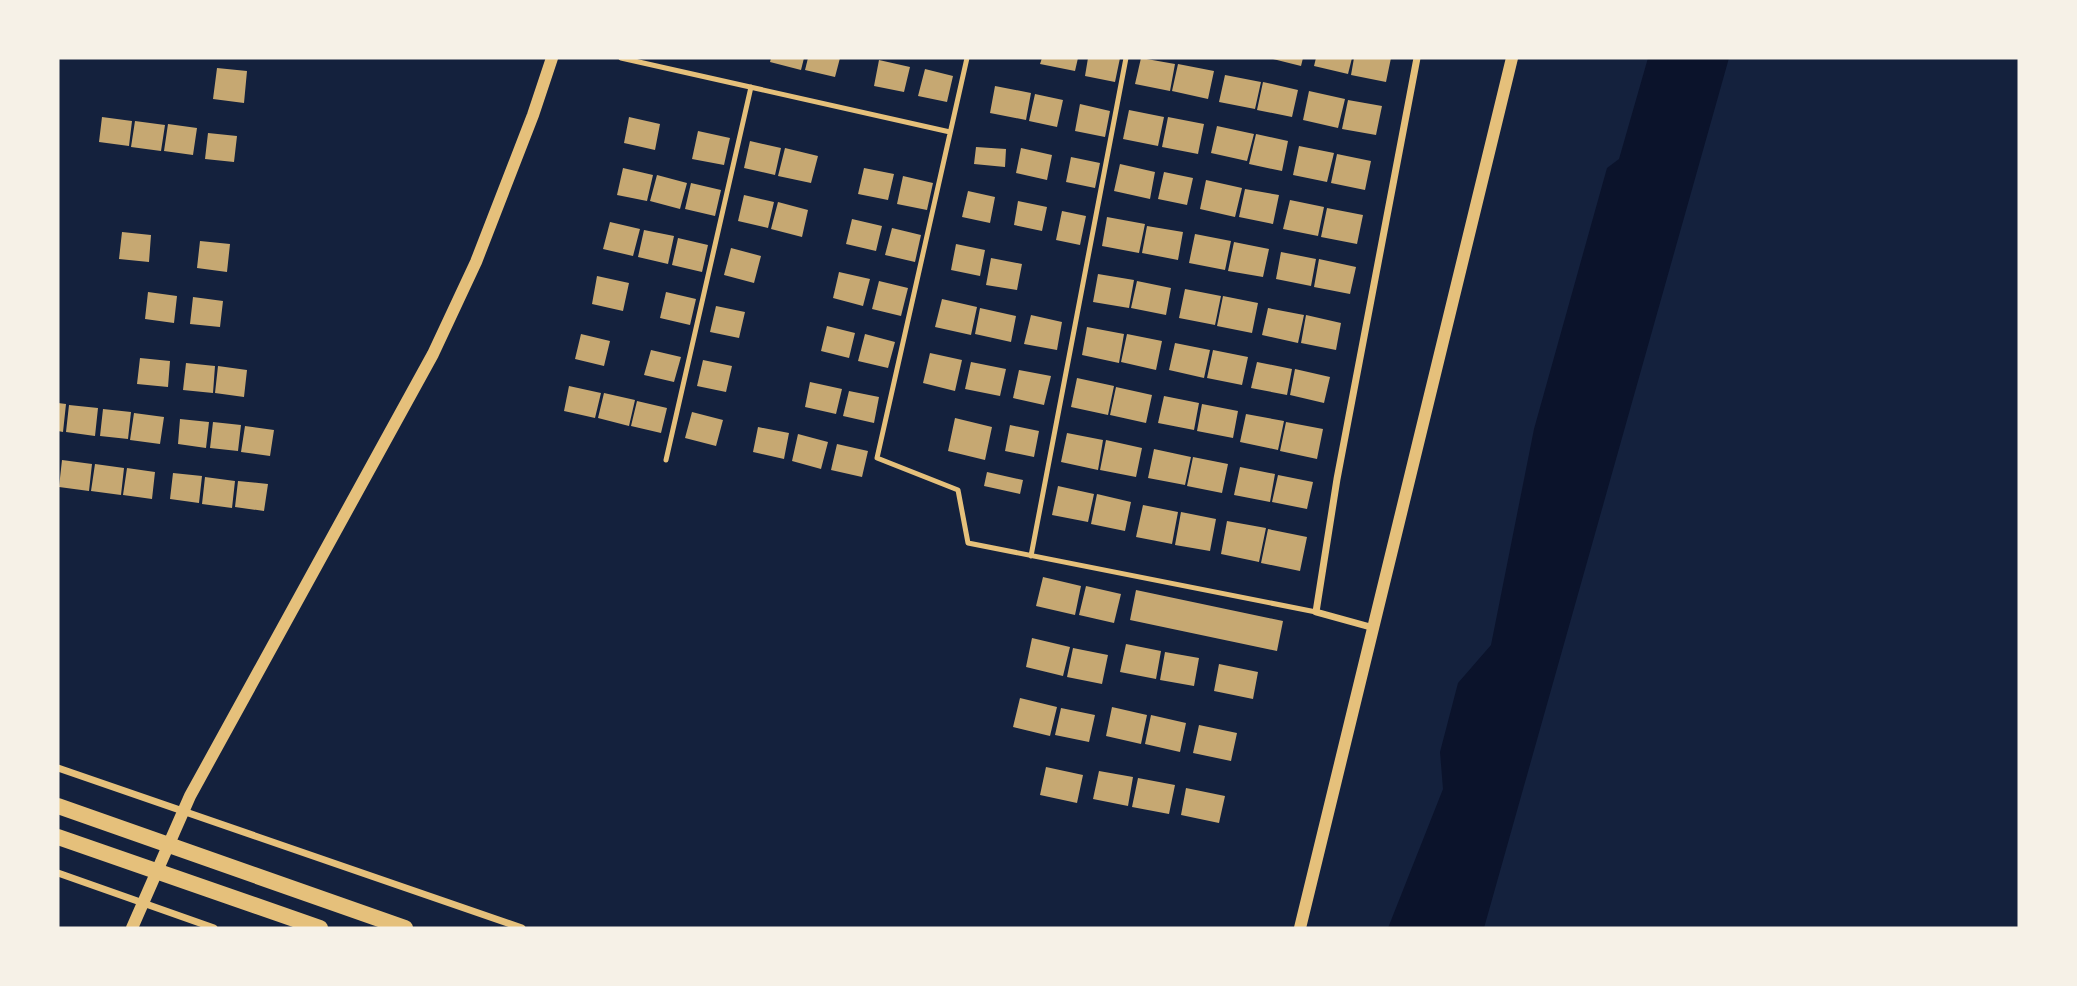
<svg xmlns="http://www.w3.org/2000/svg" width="2077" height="986" viewBox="0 0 2077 986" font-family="'Noto Sans',sans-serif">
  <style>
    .water { fill: #0b132b }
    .building { fill: #c6a872 }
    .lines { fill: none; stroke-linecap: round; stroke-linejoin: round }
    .service { stroke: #e5c07b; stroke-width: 5 }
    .minor { stroke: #e5c07b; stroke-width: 7 }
    .tertiary { stroke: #e5c07b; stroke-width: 12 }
    .primary { stroke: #e5c07b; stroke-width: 16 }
  </style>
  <rect width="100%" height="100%" fill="#14213d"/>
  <path class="water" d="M1648 58H1729L1484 928H1388L1443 789 1440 752 1458 683 1491 645 1534 429 1607 168 1619 159Z"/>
  <path class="building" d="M771 58H804L801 70 770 62Z
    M808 58H840L835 77 805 70Z
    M1042 58H1078L1075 71 1040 64Z
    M1088 58H1120L1115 82 1085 76Z
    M1141 58 1175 64 1170 91 1135 84Z
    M1269 58H1303L1301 66Z
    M1316 58H1352L1348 74 1314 66Z
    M1354 58H1391L1386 82 1351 75Z
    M879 60 910 67 904 92 874 86Z
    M1178 64 1214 71 1208 99 1172 91Z
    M217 68 247 71 244 103 213 99Z
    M925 69 953 76 947 102 918 96Z
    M1225 75 1261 82 1255 109 1219 102Z
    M1263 82 1298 90 1292 117 1257 110Z
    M995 86 1031 93 1026 120 990 113Z
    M1309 91 1345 99 1338 128 1303 120Z
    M1035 94 1063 100 1057 127 1029 121Z
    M1348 100 1382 106 1376 135 1342 129Z
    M1080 104 1110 111 1105 137 1075 131Z
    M1129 110 1164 117 1158 146 1123 139Z
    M102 117 132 121 129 146 99 142Z
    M629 117 660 124 655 150 624 143Z
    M1168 117 1204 124 1198 154 1162 147Z
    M135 121 165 125 161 151 131 147Z
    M168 124 197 128 193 155 164 151Z
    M1217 126 1254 134 1247 161 1211 153Z
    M698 131 730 138 724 165 692 159Z
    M208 133 237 136 234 162 205 159Z
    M1256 134 1288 141 1282 171 1249 164Z
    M750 141 781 148 775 175 744 168Z
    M1299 146 1334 153 1327 182 1293 175Z
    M976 147 1006 149 1005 167 974 164Z
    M785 148 818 156 811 183 778 176Z
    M1021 148 1052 155 1047 180 1016 173Z
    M1337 154 1371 161 1365 190 1331 183Z
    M1071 157 1100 163 1095 188 1066 182Z
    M1120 164 1155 172 1150 199 1114 191Z
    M623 168 653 175 647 201 617 195Z
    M864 168 894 174 888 200 858 194Z
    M1164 172 1193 178 1187 205 1158 199Z
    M657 175 687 183 680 209 650 201Z
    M903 176 933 183 927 210 897 204Z
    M1206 180 1242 188 1235 217 1200 209Z
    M691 183 721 190 715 216 685 209Z
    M1245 189 1279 195 1273 224 1239 217Z
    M968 191 995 197 990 223 962 217Z
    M744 195 774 202 768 228 738 221Z
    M1290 200 1324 207 1318 236 1283 229Z
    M1018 201 1047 207 1042 231 1014 225Z
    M778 202 808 210 802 237 771 229Z
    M1327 208 1363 215 1357 244 1321 237Z
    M1062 211 1086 216 1080 245 1056 240Z
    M1107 217 1145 224 1139 253 1102 246Z
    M852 219 882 226 876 251 846 244Z
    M610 222 640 229 633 256 603 249Z
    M1147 226 1183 232 1178 260 1142 253Z
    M892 228 921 235 915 262 885 255Z
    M644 230 674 236 668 264 638 257Z
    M122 232 151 235 149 262 119 259Z
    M1195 234 1231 241 1225 270 1189 263Z
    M678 238 708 245 702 272 672 265Z
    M200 241 230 244 227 272 197 268Z
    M1234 242 1269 249 1263 277 1228 271Z
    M956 244 985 250 980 276 951 270Z
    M731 248 761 256 754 283 724 275Z
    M1281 252 1316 259 1311 286 1276 279Z
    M991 258 1022 264 1017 290 986 285Z
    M1319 259 1356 267 1350 294 1314 287Z
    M839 272 870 279 863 306 833 298Z
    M1098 274 1134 280 1129 308 1093 302Z
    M597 276 629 283 623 311 592 304Z
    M879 281 908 288 901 316 872 309Z
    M1137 281 1171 288 1166 315 1131 308Z
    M1185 289 1221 296 1215 325 1179 318Z
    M148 292 177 296 174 323 145 319Z
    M666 292 696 299 690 325 660 318Z
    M1223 296 1258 303 1252 333 1217 326Z
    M193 297 223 301 220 327 190 324Z
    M942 299 977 307 971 335 935 327Z
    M716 306 745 312 739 338 710 332Z
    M980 308 1016 316 1011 342 975 334Z
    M1268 308 1304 315 1298 343 1262 335Z
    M1031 315 1062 322 1057 350 1024 344Z
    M1306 315 1341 323 1336 350 1301 343Z
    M827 326 855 333 849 358 821 351Z
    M1087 327 1124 334 1119 363 1082 355Z
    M581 334 610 341 604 366 575 359Z
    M865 334 895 342 888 368 858 361Z
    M1127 334 1162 341 1156 370 1121 362Z
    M1175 343 1210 350 1204 378 1169 370Z
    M651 350 681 357 674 382 644 375Z
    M1213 350 1248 357 1242 385 1207 378Z
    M930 353 962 360 955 391 923 383Z
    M140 358 170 361 168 387 137 384Z
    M703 360 732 366 726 392 697 386Z
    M971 362 1006 369 1000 396 965 389Z
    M1257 362 1292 369 1287 395 1251 388Z
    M186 363 215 366 213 393 183 390Z
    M218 366 247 370 244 397 215 393Z
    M1295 369 1330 377 1324 403 1290 395Z
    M1019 370 1051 376 1044 405 1013 398Z
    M1077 378 1114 386 1108 415 1071 407Z
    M810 382 842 389 836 414 805 407Z
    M569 386 601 393 595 418 564 411Z
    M1116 387 1152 395 1146 423 1110 415Z
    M849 391 879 397 874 423 843 416Z
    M604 393 635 400 629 426 598 418Z
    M1164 396 1199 403 1194 430 1158 423Z
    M637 401 667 408 661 433 631 426Z
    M58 403 66 404 63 432 58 431Z
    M1202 404 1238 411 1233 438 1197 431Z
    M69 405 98 408 95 436 66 432Z
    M103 409 131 412 128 439 100 436Z
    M692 412 723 420 716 446 685 438Z
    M134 413 164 417 160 444 130 440Z
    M1246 414 1284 421 1278 450 1240 442Z
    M955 418 992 427 985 460 948 451Z
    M180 419 209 422 206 448 178 444Z
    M213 422 241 425 238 451 210 448Z
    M1286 422 1323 429 1317 459 1280 451Z
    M1010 425 1039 431 1034 457 1005 451Z
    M245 426 274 430 270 456 241 452Z
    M758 427 789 433 784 459 753 452Z
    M1067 433 1103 440 1098 470 1061 462Z
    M798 434 828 442 821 469 792 461Z
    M1106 440 1142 448 1136 477 1100 470Z
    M837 444 868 451 862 477 831 470Z
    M1154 449 1191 457 1185 485 1148 478Z
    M1193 457 1228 464 1222 493 1187 486Z
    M62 460 92 464 89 491 59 487Z
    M95 464 124 468 121 495 91 491Z
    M1240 467 1275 474 1270 502 1234 495Z
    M127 468 155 472 152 499 123 495Z
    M987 472 1023 480 1020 494 984 486Z
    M173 473 202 476 199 503 170 499Z
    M1278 475 1313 482 1307 509 1272 502Z
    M205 477 235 481 232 508 202 504Z
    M238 481 268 484 264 511 235 507Z
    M1058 486 1094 494 1088 522 1052 515Z
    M1097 494 1131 502 1125 531 1091 524Z
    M1143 505 1178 512 1172 544 1136 537Z
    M1181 512 1216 519 1210 551 1175 545Z
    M1227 521 1266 528 1259 562 1221 554Z
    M1268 529 1307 537 1300 571 1261 563Z
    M1043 577 1081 586 1075 615 1036 606Z
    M1086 586 1121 594 1114 623 1079 615Z
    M1136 590 1283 621 1277 651 1130 620Z
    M1032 638 1070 647 1063 676 1026 667Z
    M1126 644 1161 651 1156 679 1120 672Z
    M1073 648 1108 655 1102 684 1067 677Z
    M1165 652 1199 658 1194 686 1160 680Z
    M1219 664 1258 672 1253 699 1214 691Z
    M1020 698 1057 707 1050 736 1013 727Z
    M1112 707 1147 715 1141 744 1106 736Z
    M1061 708 1095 715 1089 742 1055 735Z
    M1151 715 1186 723 1180 752 1145 744Z
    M1199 725 1237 733 1231 761 1193 753Z
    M1046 767 1083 775 1077 803 1040 795Z
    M1099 771 1133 777 1128 806 1093 799Z
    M1138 778 1175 785 1169 814 1132 807Z
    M1186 788 1225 796 1219 823 1181 815Z"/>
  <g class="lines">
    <path class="service" d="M621 58 950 132
      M967 58 877 458 958 490 968 543 1316 612
      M666 460 751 87
      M1031 556 1126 58"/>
    <path class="minor" d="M1374 628 1316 612 1337 479 1417 58
      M58 768 522 928
      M58 873 214 928"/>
    <path class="tertiary" d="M132 928 190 796 433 354 476 262 533 115 552 58
      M1300 928 1512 58"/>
    <path class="primary" d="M58 806 405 928
      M58 837 320 928"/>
  </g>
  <rect width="2077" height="986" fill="none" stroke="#f6f1e7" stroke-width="119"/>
</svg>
